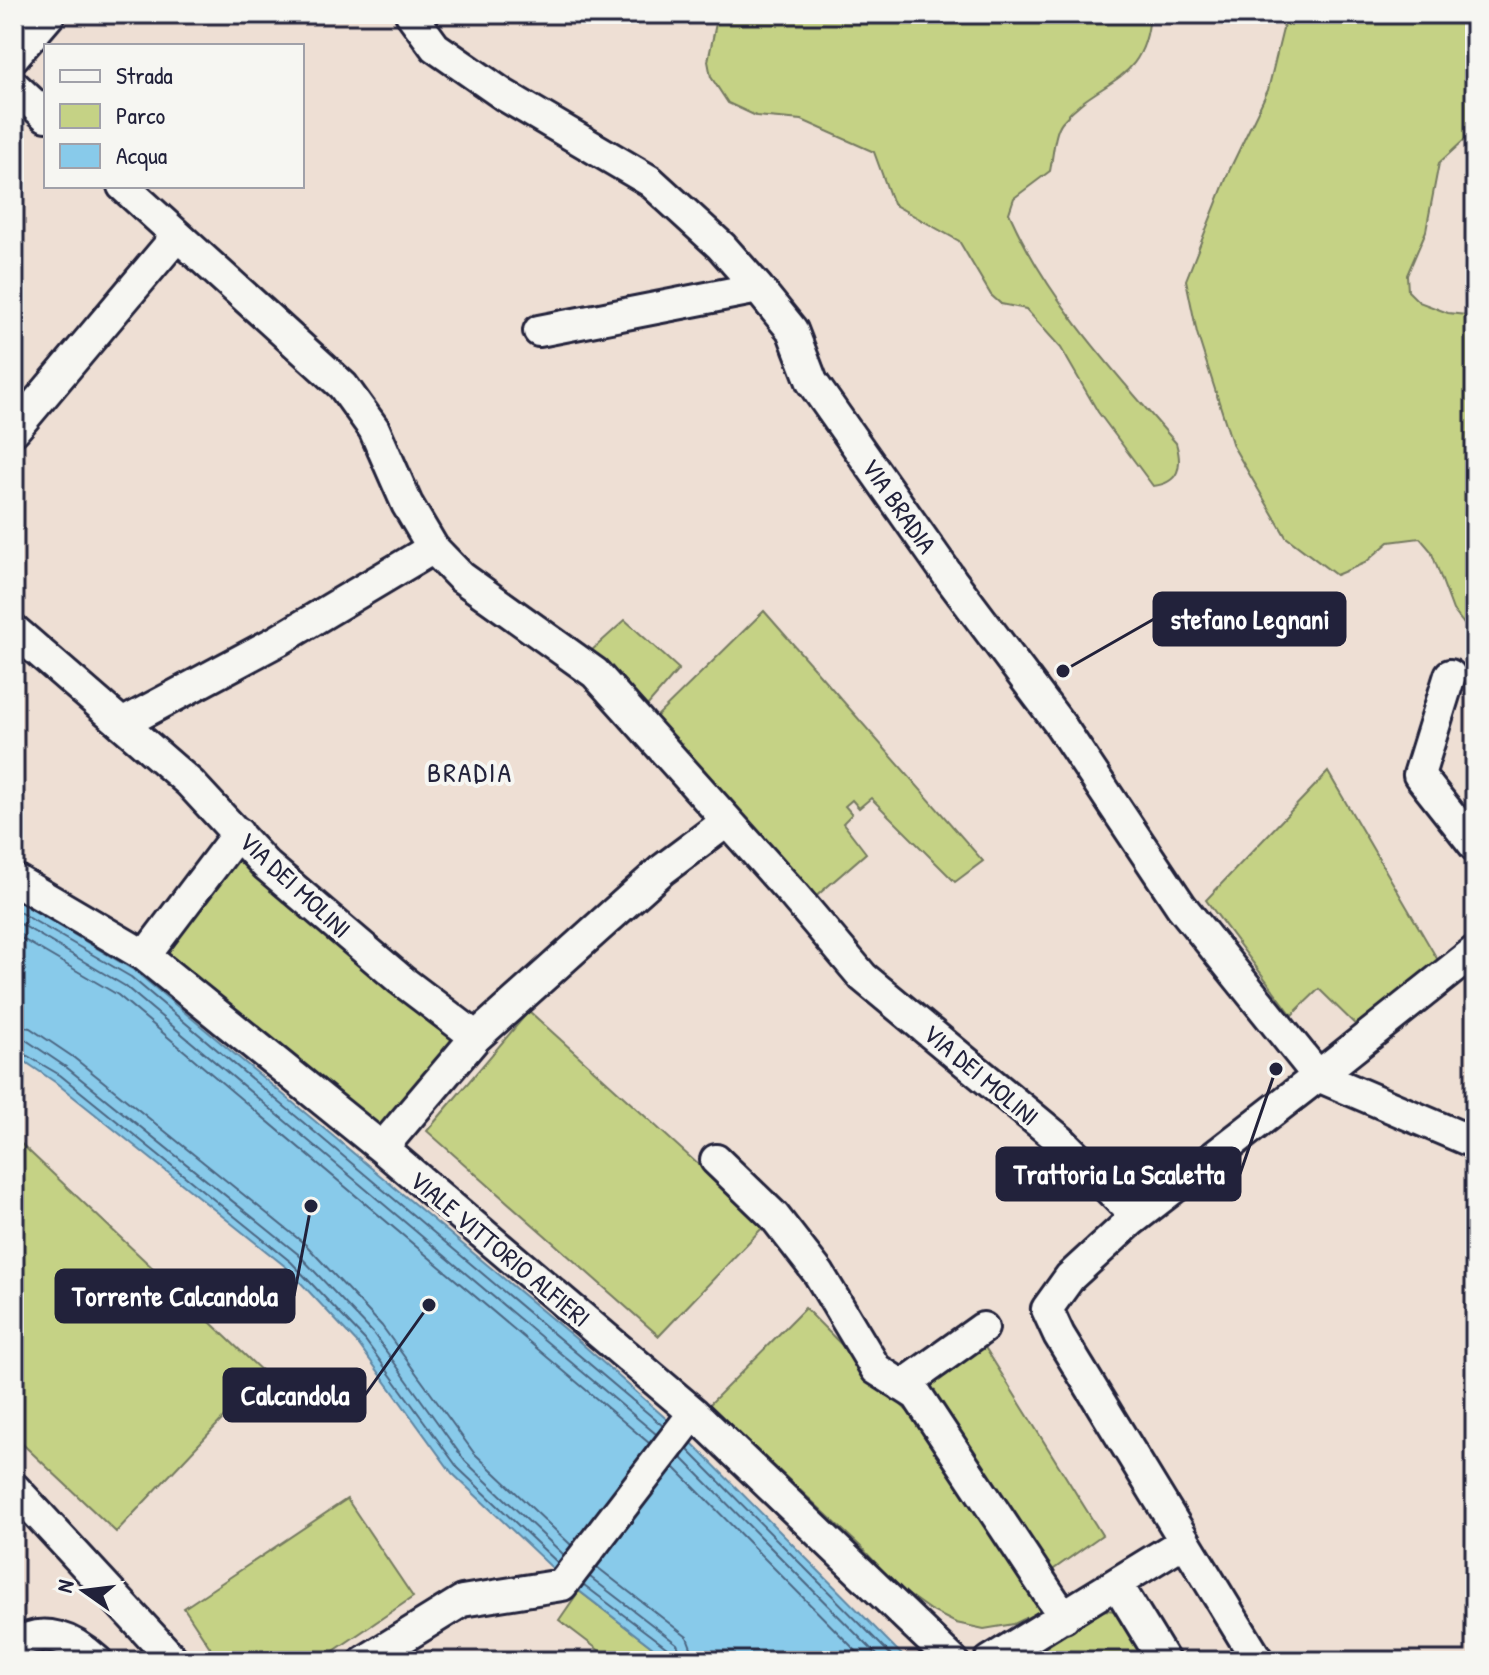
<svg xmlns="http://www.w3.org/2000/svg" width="1489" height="1675" viewBox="0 0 1489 1675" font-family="'Patrick Hand',sans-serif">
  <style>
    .green { fill: #c5d285; stroke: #747a60; stroke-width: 2 }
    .water { fill: #88caea; stroke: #5f87a4; stroke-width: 2 }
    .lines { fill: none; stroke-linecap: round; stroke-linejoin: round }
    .shore { stroke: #4b6581; stroke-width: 2 }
    .minor-casing { stroke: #22223b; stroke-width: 36 }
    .minor { stroke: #f6f6f2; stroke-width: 30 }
    .labels { text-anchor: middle; stroke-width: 8; stroke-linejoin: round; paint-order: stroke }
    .street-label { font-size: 26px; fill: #22223b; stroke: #f6f6f2 }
    .neighbourhood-label { font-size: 28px; letter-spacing: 2px; fill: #22223b; stroke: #f6f6f2 }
    .leader { fill: none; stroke: #22223b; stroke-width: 3 }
    .callout-dot { fill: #22223b; stroke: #f6f6f2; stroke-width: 3 }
    .callout { fill: #22223b; stroke: #22223b; stroke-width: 3 }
    .callout-label { font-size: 28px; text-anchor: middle; font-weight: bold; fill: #fff }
  </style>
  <rect width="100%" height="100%" fill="#eedfd4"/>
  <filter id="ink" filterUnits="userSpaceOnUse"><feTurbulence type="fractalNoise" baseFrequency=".0125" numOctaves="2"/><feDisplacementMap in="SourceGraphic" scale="16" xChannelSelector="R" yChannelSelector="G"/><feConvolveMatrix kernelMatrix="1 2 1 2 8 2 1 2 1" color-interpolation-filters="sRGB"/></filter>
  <g filter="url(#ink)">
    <path class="green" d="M718 14H1150C1145 86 1099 77 1062 122 1054 132 1053 157 1050 171L1014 198 1009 213C1047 299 1115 373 1176 443 1183 467 1179 483 1153 486L1098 412 1061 348 1026 309 1001 304 991 295 959 241 893 204 874 152 802 120 756 116 728 103 711 77 708 61Z
      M1282 14H1475V130L1439 163 1426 231 1407 275 1408 291 1419 302 1448 313 1475 316V638L1453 610 1431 551 1420 538 1389 542 1365 563 1336 575 1286 537 1233 446 1197 333 1186 280 1230 169 1268 90 1284 25Z
      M764 611 983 861 955 882 871 798 859 808 852 800 845 806 852 814 843 823 866 853 813 899 751 835 656 717Z
      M625 620 679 669 647 706 591 651Z
      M1328 772 1439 962 1365 1034 1319 989 1292 1015 1206 900Z
      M237 847 466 1036 382 1136 157 951Z
      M529 1011 765 1225 659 1336 427 1131Z
      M14 1137 265 1374 116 1532 14 1436Z
      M805 1308 947 1451 1047 1608 1014 1624 984 1629 956 1623 930 1610 899 1588 860 1546 709 1405Z
      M978 1336 1102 1535 1044 1576 920 1388Z
      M347 1499 413 1597 319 1661H219L184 1608Z
      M579 1591 670 1661H613L559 1620Z
      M1105 1610 1117 1611 1153 1661H1024Z"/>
    <path class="water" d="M14 899 135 971 581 1343 680 1431 908 1661H670L565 1580 452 1473 359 1345 286 1267 55 1082 14 1054Z"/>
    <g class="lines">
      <path class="shore" d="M14 909 131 977 663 1426
        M14 920 125 986 656 1434
        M14 934 118 995 649 1443
        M14 1025 30 1028 73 1057 306 1245 382 1326 474 1453 571 1545
        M14 1037 26 1040 66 1067 298 1254 373 1333 465 1461 564 1555
        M14 1048 60 1075 291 1262 365 1340 458 1468 558 1563
        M687 1449 897 1661
        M681 1457 883 1661
        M674 1467 866 1661
        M597 1567 687 1637 696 1661
        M590 1577 677 1644 684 1661
        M584 1585 671 1651 674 1661"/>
      <g class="minor-casing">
        <path id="minor" d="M411 14 435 47 504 95 650 181 721 246 758 288 792 330 812 382 952 581 1061 726 1181 906 1318 1076 1475 951
          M14 56 50 14
          M14 86 46 116
          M123 186 343 386 374 429 407 504 433 548 461 577 595 673 792 893 863 977 1060 1140 1126 1206 1131 1221 1070 1277 1047 1309 1059 1335 1258 1661
          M539 331 758 288
          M14 430 177 236
          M14 630 190 783 266 865 401 980 476 1037
          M1450 675 1419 775 1475 846
          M122 724 279 640 433 548
          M14 879 145 956 382 1148 694 1413 953 1661
          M145 956 238 833
          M382 1148 476 1037 662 870 726 822
          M716 1160 774 1216 819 1274 876 1369 917 1395 1064 1617
          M1131 1221 1318 1076 1475 1143
          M902 1386 983 1328
          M14 1488 174 1661
          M1117 1584 1164 1661
          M14 1646C43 1625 73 1639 97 1661
          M365 1661 462 1601 562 1585 694 1413
          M990 1661 1185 1541"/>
      </g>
      <use href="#minor" class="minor"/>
    </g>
  </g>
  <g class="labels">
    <g class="street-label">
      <text transform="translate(899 506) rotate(55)" y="9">VIA BRADIA</text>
      <text transform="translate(295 885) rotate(43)" y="9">VIA DEI MOLINI</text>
      <text transform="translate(981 1075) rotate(40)" y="9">VIA DEI MOLINI</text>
      <text transform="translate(500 1249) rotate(40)" y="9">VIALE VITTORIO ALFIERI</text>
    </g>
    <g class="neighbourhood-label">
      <text x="470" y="782">BRADIA</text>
    </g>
  </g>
  <path class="leader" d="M1063 671L1154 619M1276 1069L1240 1174M311 1206L294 1296M429 1305L365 1395"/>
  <g class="callout-dot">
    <circle cx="1063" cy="671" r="8"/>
    <circle cx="1276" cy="1069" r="8"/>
    <circle cx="311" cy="1206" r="8"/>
    <circle cx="429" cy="1305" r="8"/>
  </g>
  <g class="callout">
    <rect x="1154" y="593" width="191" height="52" rx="8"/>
    <rect x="997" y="1148" width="243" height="52" rx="8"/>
    <rect x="56" y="1270" width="238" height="52" rx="8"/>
    <rect x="224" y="1369" width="141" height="52" rx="8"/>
  </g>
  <g class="callout-label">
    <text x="1250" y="629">stefano Legnani</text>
    <text x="1119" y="1184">Trattoria La Scaletta</text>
    <text x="175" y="1306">Torrente Calcandola</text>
    <text x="295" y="1405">Calcandola</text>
  </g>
  <rect width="1489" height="1675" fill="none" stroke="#f6f6f2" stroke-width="48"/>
  <rect x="24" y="24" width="1441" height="1627" fill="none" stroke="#22223b" stroke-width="3" filter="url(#ink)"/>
  <rect x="44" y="44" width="260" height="144" fill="#f6f6f2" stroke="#a1a1a9" stroke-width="2"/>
  <rect x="60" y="70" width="40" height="12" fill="#f6f6f2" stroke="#a1a1a9" stroke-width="2"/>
  <text x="116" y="84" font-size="24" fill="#22223b">Strada</text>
  <rect x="60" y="104" width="40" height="24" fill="#c5d285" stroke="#a1a1a9" stroke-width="2"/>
  <text x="116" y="124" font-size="24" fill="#22223b">Parco</text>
  <rect x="60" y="144" width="40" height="24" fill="#88caea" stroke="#a1a1a9" stroke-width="2"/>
  <text x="116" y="164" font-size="24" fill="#22223b">Acqua</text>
  <g transform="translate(84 1591) rotate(284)" stroke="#f6f6f2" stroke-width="6" paint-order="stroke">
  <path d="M0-6L14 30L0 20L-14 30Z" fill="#22223b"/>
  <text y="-12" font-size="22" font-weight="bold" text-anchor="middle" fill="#22223b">N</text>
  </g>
</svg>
